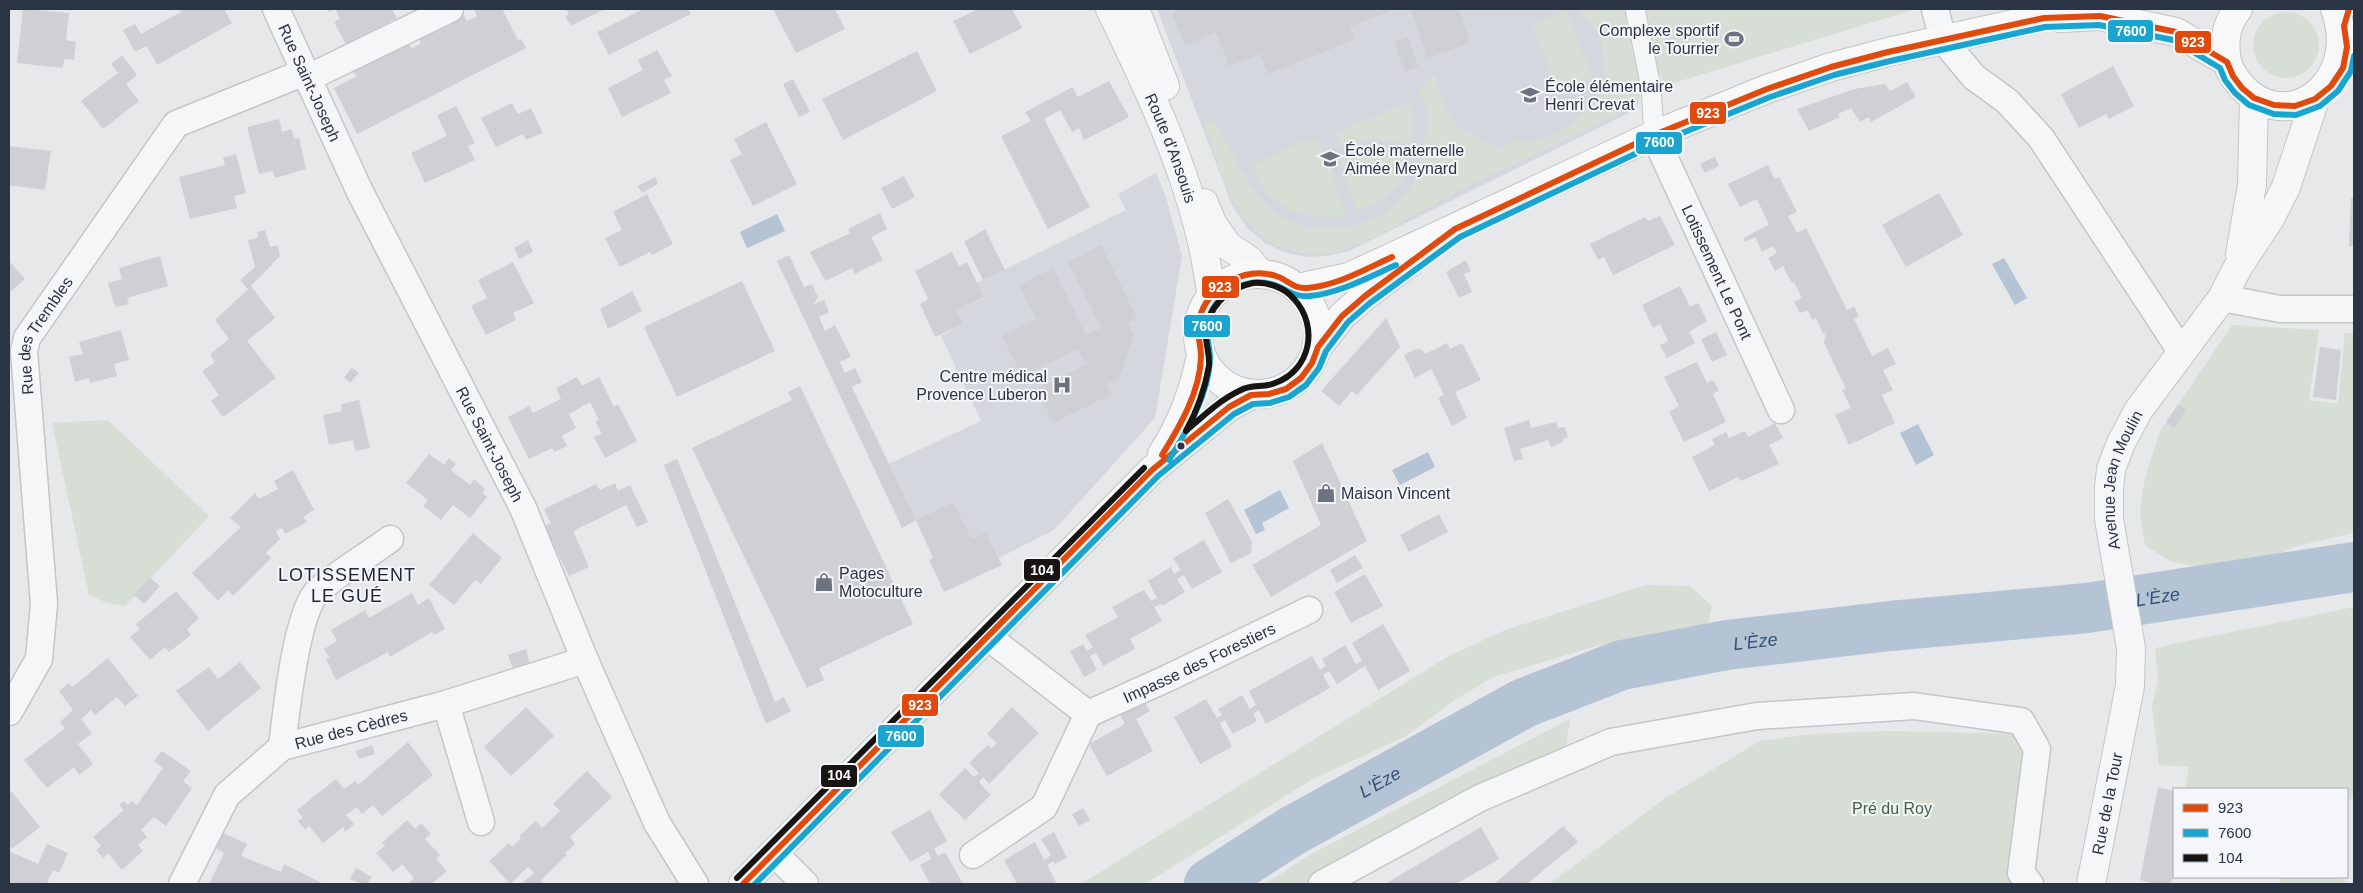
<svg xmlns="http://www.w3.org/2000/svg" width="2363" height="893" viewBox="0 0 2363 893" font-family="Helvetica,sans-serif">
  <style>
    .built { fill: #d4d7dd }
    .green { fill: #d6ded6 }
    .water { fill: #b4c4d5 }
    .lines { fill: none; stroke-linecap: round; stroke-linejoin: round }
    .river { stroke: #b4c4d5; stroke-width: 50 }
    .building { fill: #ced0d3 }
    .pedestrian-casing { stroke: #c4c6c8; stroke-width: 21 }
    .minor-casing { stroke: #c4c6c8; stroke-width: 29 }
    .tertiary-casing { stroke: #c4c6c8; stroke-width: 30 }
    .primary-casing { stroke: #c2c5c8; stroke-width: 30 }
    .pedestrian { stroke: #f5f6f7; stroke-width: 19 }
    .minor { stroke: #f5f6f7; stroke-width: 26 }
    .tertiary { stroke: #f5f6f7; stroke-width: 28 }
    .primary { stroke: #f8f8f8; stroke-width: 28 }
    .bus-1-casing { stroke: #f4f6f9; stroke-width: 10 }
    .bus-2-casing { stroke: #f4f6f9; stroke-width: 10 }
    .bus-3-casing { stroke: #f4f6f9; stroke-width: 10 }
    .bus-1 { stroke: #e04b0d; stroke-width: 6 }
    .bus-2 { stroke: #1aa5d0; stroke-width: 6 }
    .bus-3 { stroke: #171412; stroke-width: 6 }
    .bus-dot { fill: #2b3445; stroke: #f4f6f9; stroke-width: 2 }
    .labels { text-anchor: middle; stroke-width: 4; stroke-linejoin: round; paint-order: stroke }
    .poi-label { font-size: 16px; fill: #2b3445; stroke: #f4f6f9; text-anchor: start }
    .street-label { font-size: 16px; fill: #2b3445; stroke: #f4f6f9 }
    .park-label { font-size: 16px; fill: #3f6138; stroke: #f4f6f9 }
    .neighbourhood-label { font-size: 18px; letter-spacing: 1px; fill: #1d2536; stroke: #f4f6f9 }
    .water-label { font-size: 18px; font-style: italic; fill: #34527a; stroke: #f4f6f9 }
    .line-badge { stroke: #f4f6f9; stroke-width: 2 }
    .badge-label { font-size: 14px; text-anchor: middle; font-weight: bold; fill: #fff }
  </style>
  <rect width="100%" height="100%" fill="#e6e8ea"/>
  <path class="built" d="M1157 9H1628L1643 83 1638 103 1629 113 1349 251 1327 256 1306 257 1284 252 1265 243 1247 228 1232 205Z
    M1156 173 1166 197 1182 256 1155 418 1054 530 999 558 986 532 972 539 953 502 916 520 889 464 981 421 941 336 963 324 957 311 984 298 977 283 1126 210 1118 194Z"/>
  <path class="green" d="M1578 9H1626L1641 82 1637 102 1628 110C1570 138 1511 165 1454 194 1419 211 1364 248 1327 254 1306 257 1284 251 1266 239 1229 215 1219 163 1204 125L1215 121 1240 169 1262 201 1283 218 1306 227H1333L1361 224 1386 213 1407 192 1418 174 1428 116 1419 88 1435 75C1439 89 1446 120 1460 127 1472 135 1485 140 1498 148L1511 142 1532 141 1558 132 1573 123 1584 108 1598 101 1606 90 1601 36Z
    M1643 9H1916L1667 85 1655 68Z
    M1566 11 1594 82 1560 95 1532 24Z
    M2253 45a33 33 0 1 1 66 0a33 33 0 1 1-66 0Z
    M1408 102 1413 115 1411 144 1368 140 1340 148 1335 133Z
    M1316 140 1329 162 1346 216C1304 221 1265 209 1254 164L1299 142 1305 143Z
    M1372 150 1407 154C1406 160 1407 169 1405 174 1397 192 1374 203 1358 212L1337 154Z
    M2232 325 2319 330 2309 400 2338 404 2345 333H2354V533L2293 547 2269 561 2218 571 2170 561 2145 545 2140 513 2144 482 2159 433Z
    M108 420 209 516 125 606 107 603 89 595 52 423Z
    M1645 585 1690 586 1712 606 1706 634H1654L1586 649 1493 677 1452 702 1406 736 1311 780 1145 884H1081L1447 657 1505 630Z
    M2354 607V794L2347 805V789H2186L2189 767 2159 765 2152 706 2158 679 2155 648Z
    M1570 719 1564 761 1316 884H1265L1309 855Z
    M1885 731 2024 734 2028 791 2014 884H1549L1664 799 1760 741 1813 734Z
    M2280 877H2340L2348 884H2280Z"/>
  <path class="water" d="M777 214 785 231 747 248 740 232Z
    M2004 258 2027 298 2015 305 1992 264Z
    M1918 424 1934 455 1916 465 1900 433Z
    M1428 452 1435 467 1400 485 1392 470Z
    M1280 490 1289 508 1262 523 1265 530 1256 534 1244 510Z"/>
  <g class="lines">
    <path class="river" id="s1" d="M1209 884 1292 831 1524 703 1622 665 1727 645 1890 626 2087 608 2354 567"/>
  </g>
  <path class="building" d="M23 9 69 13 66 40 76 42 74 60 64 59 63 68 17 63Z
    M179 9H224L232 23 157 65 147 46 135 52 123 30 135 24 141 34 181 12Z
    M328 9H392L397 18 346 44 334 22 340 19 335 9 329 12Z
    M476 9H502L518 40 521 39 526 48 357 134 334 88 357 76 353 71 409 43 412 49 421 43 419 38 464 15 467 21 477 16 474 10Z
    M566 9H605L571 26 565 16 569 15Z
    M643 9H688L691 14 609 55 597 32Z
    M773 9H835L845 29 796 53Z
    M978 9H1012L1022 28 970 54 953 21Z
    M1174 9H1395L1350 27 1354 40 1268 74 1260 54 1229 66 1216 32 1185 45 1173 15Z
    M1411 9H1459L1470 43 1428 58Z
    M1408 37 1418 67 1405 72 1394 42Z
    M657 50 672 76 664 80 671 93 622 117 608 88 643 70 638 60Z
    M917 51 937 91 843 140 822 99Z
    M122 55 137 75 126 84 139 101 103 129 81 101 118 73 111 64Z
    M2113 66 2134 106 2109 119 2106 114 2079 128 2061 94Z
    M793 79 810 112 799 117 783 84Z
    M1109 81 1129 117 1084 140 1079 128 1072 132 1060 110 1044 119 1090 207 1048 229 1001 136 1031 121 1025 112 1073 87 1078 97Z
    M1907 82 1916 97 1871 122 1869 117 1860 122 1851 108 1838 114 1840 117 1809 131 1797 109 1854 89 1885 84 1890 91Z
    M512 103 518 114 531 108 543 133 526 140 523 134 496 147 481 118Z
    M456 106 475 143 468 146 475 160 425 183 411 153 447 136 437 115Z
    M279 119 282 132 291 129 295 139 299 138 306 169 275 178 273 171 259 174 247 127Z
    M766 122 797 184 753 206 730 160 742 154 734 139Z
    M9 146 51 151 45 190 9 185Z
    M236 154 246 193 234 196 237 208 190 219 179 177 225 165 223 158Z
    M1715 157 1719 166 1705 173 1700 164Z
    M1768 165 1775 179 1779 177 1797 212 1788 216 1797 233 1806 228 1847 310 1854 306 1859 316 1854 319 1872 356 1888 348 1896 364 1883 370 1893 390 1882 395 1895 423 1849 445 1835 415 1851 408 1842 390 1846 389 1824 343 1826 332 1823 334 1816 318 1812 320 1808 310 1800 313 1794 302 1802 298 1794 282 1792 283 1783 266 1775 271 1768 258 1777 253 1773 246 1762 252 1755 237 1745 242 1743 238 1769 225 1757 199 1740 207 1728 184Z
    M904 176 915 197 892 209 881 188Z
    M655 177 658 184 642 193 638 186Z
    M1939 193 1963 235 1906 267 1882 225Z
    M647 194 673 244 652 255 650 252 620 267 605 238 622 230 613 212Z
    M2351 198H2354V246H2349Z
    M880 213 887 229 871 237 883 260 855 274 852 268 825 281 810 252 850 233 848 229Z
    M1660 216 1675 245 1613 275 1604 257 1598 260 1590 244 1645 217 1648 221Z
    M985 229 1005 270 983 280 964 242Z
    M265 230 270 247 278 245 280 256 251 286 275 318 247 341 276 378 223 417 211 401 219 395 202 371 215 362 210 354 229 339 215 320 248 289 240 280 255 267 248 240 258 238 257 232Z
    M528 240 533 252 519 259 514 248Z
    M1101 245 1137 318 1128 323 1134 335 1119 378 1107 384 1112 394 1053 423 1037 389 1087 364 1078 349 1022 376 1002 336 1036 319 1019 285 1053 268 1086 335 1101 328 1068 262Z
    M952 252 959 266 967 262 984 297 957 311 963 324 935 337 920 304 928 299 915 271Z
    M789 255 804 287 812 284 818 297 813 305 824 300 829 312 819 317 825 331 835 325 851 357 840 362 845 373 855 368 862 382 852 387 916 520 902 528 777 261Z
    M160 256 168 286 127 298 129 304 115 307 108 283 122 279 119 268Z
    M1466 260 1471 271 1464 274 1472 292 1459 298 1446 272Z
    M9 261 25 279 9 293Z
    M513 262 534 303 513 313 516 320 486 335 471 306 487 298 478 280Z
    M742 281 775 351 677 397 644 327Z
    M1680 286 1690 307 1698 303 1707 321 1689 332 1695 343 1667 358 1660 345 1668 341 1660 324 1653 328 1642 305Z
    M632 291 642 311 608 329 600 309Z
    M1386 318 1400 347 1357 395 1352 391 1339 406 1321 391Z
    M121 330 129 360 114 364 117 376 90 383 89 378 75 382 69 357 83 354 79 342Z
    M1716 332 1727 355 1712 362 1701 339Z
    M1447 343 1450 349 1462 343 1481 380 1455 392 1467 418 1452 426 1438 398 1444 395 1431 369 1415 378 1404 355 1416 349 1422 350 1425 354Z
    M2320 347 2341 350 2336 400 2313 397Z
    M1697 362 1707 383 1713 380 1719 390 1713 394 1726 422 1684 442 1669 412 1679 406 1664 377Z
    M352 368 359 373 350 383 344 377Z
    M577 377 582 386 599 377 614 407 618 404 637 441 605 458 594 437 602 434 595 421 599 420 590 402 569 414 576 428 562 436 567 446 554 452 552 448 529 459 508 417 529 406 533 413 561 399 556 388Z
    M800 386 913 624 819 668 824 680 807 688 692 448 792 400 788 392Z
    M359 400 370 448 355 451 353 440 329 445 323 415 342 411 341 404Z
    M2178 404 2186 410 2174 428 2166 422Z
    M1529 420 1531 428 1556 422 1558 428 1565 427 1568 437 1562 440 1563 442 1551 447 1548 440 1520 449 1523 459 1514 461 1504 428Z
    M1775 423 1783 438 1769 445 1779 464 1741 481 1738 477 1709 491 1692 457 1715 445 1712 439 1726 432 1729 438 1745 431 1748 437Z
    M1322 443 1367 541 1271 597 1252 565 1321 525 1293 461Z
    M429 454 444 465 449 458 456 464 451 470 470 485 474 479 485 489 482 493 487 497 470 518 453 505 441 520 423 506 428 500 406 483Z
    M677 459 775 702 784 697 791 711 766 724 664 465Z
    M293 470 314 510 303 517 307 522 285 534 282 528 276 531 280 539 266 553 271 558 233 596 228 590 218 601 192 573 241 527 230 518 255 493 259 499 278 489 274 481Z
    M615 483 618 491 630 485 648 522 637 527 626 505 573 531 589 567 569 576 544 526 551 523 544 509 596 484 600 490Z
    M1228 499 1252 542 1251 553 1231 563 1205 513Z
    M953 502 972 539 986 532 1002 565 944 592 929 560 933 558 916 520Z
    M1439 514 1448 532 1409 552 1400 535Z
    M473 533 502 558 481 584 475 580 454 605 429 585Z
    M1204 540 1222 572 1192 589 1184 575 1177 579 1185 592 1162 606 1161 604 1154 607 1162 621 1130 639 1135 649 1103 666 1096 653 1090 656 1097 670 1084 677 1070 651 1083 644 1087 651 1093 647 1085 635 1118 617 1112 607 1144 590 1151 601 1157 598 1148 581 1171 567 1174 574 1181 570 1173 558Z
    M1355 555 1363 568 1337 583 1330 570Z
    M1365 574 1383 606 1351 623 1334 592Z
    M150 578 160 586 144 604 134 595Z
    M176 591 199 618 187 629 191 635 169 652 165 647 150 660 130 637 140 629 136 624Z
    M412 593 418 605 429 598 445 629 434 635 432 632 390 657 388 652 336 680 326 659 330 658 324 649 337 641 331 630 365 610 369 618Z
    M1383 624 1410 671 1378 690 1365 666 1337 684 1329 671 1323 675 1330 688 1266 724 1259 710 1253 714 1257 721 1233 734 1225 720 1220 723 1232 747 1200 764 1174 717 1206 699 1217 718 1222 715 1218 709 1242 695 1250 709 1256 705 1249 691 1312 656 1320 670 1326 666 1322 659 1345 645 1356 664 1362 661 1352 643Z
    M526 649 530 664 513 669 508 655Z
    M108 658 138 696 125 706 117 697 95 715 91 710 81 719 92 733 78 744 93 764 79 775 74 767 47 788 24 760 65 728 60 722 73 710 59 691 69 683 72 687Z
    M240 662 261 688 208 731 176 691 209 667 218 679Z
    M1143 699 1150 711 1136 719 1153 751 1107 776 1089 744 1125 724 1119 713Z
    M526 707 554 736 511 776 484 747Z
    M1012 707 1039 733 989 784 983 777 979 782 991 795 965 820 939 795 965 768 974 777 979 773 969 763 988 745 992 748 997 743 987 734Z
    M408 742 433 775 382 816 373 805 362 814 357 807 346 815 354 824 345 832 343 827 323 843 309 826 305 830 298 821 303 818 297 810 336 779 344 789 355 781 358 785Z
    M372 745 375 754 359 759 356 751Z
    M162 751 191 771 183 781 192 788 166 826 154 817 141 830 147 837 138 845 143 851 122 870 108 853 103 858 96 850 101 846 93 837 124 810 119 805 124 801 128 805 132 801 137 805 163 768 154 761Z
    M587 771 612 797 570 837 575 844 565 853 567 855 541 880 543 884H525L523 882 534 873 528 867 510 884 489 861 509 843 512 847 521 838 519 836 536 821 542 828 560 811 553 804Z
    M2158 787 2174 791V868L2171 884H2155L2140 880Z
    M11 791 40 827 12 849 9 845V792Z
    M1083 808 1090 820 1079 826 1072 814Z
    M930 810 947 841 934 849 938 856 945 852 963 884H930L920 865 931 859 928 852 910 862 891 832Z
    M407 820 415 829 421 823 431 834 425 839 440 855 436 859 447 871 432 884H410L409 883 414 878 402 864 393 872 376 853 385 846 382 843Z
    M1563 826 1578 842 1527 884H1494Z
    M1481 827 1499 859 1456 884H1385Z
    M1054 832 1067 858 1055 864 1054 861 1047 865 1056 882 1053 884H1017L1004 860 1035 842 1044 860 1051 855 1041 839Z
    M223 833 247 844 241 856 281 872 284 864 324 884H209L224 853 216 848Z
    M47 844 68 853 59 873 53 870 47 882 52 884H9V857L11 852 38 864Z
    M356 868 372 877 368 884H361L350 879Z"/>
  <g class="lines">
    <g class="pedestrian-casing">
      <path id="pedestrian" d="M1635 9 1651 87 1654 135"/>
    </g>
    <g class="minor-casing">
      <g id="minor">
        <path id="s2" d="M276 9 360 192 523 508 585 660 657 823 695 884"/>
        <path d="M1935 9 1943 40 1974 77 2007 101 2041 138 2181 351"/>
        <path d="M308 78 450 9"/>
        <path id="s3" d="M1654 135 1781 410"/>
        <path d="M2222 298 2280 309H2354"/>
        <path d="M988 637 1088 714"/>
        <path d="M446 704 481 822"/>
        <path id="s4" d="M9 712 39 659 44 604 24 351 27 338 176 124 305 72"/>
        <path d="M282 747C286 714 296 612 318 591 336 574 369 555 390 539"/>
        <path d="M774 853 805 884"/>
        <path id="s5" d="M973 855 1044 807 1088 714 1168 678 1309 610"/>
        <path id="s6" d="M182 884 227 795 282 747 446 704 585 660"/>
        <path d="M1322 884 1480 798 1611 742 1757 716 1914 706 2021 721 2037 749 2021 873 2030 884"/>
      </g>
    </g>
    <g class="tertiary-casing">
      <g id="tertiary">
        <path id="s7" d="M1110 9C1146 83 1182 158 1201 238 1206 257 1208 276 1212 295"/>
        <path d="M1135 9 1165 86"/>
        <path d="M1204 203 1213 225 1228 246 1249 260 1260 274"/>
        <path d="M2240 254 2252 185 2254 98"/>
        <path id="s8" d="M2091 884 2130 686 2131 648 2109 519V488L2111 469 2121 443 2138 411 2222 298 2238 267 2271 217 2286 187 2315 99"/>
      </g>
    </g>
    <g class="primary-casing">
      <path id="primary" d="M2238 9C2227 23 2224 37 2226 55 2227 65 2231 74 2238 82 2283 140 2363 85 2335 9
        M2061 18 2100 16 2176 32 2227 62
        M1198 334a60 60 0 1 1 120 0a60 60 0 1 1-120 0Z
        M1298 288 1349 277 1654 135 1767 89 1831 67 1888 52 2080 9
        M1318 347 1342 316 1365 296 1410 262
        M1162 454C1182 423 1193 393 1201 356
        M743 884 1152 470 1229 407 1251 395"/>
    </g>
    <use href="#pedestrian" class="pedestrian"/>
    <use href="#minor" class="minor"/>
    <use href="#tertiary" class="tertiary"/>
    <use href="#primary" class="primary"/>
    <g class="bus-1-casing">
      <path id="bus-1" d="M1162 455C1180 426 1200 392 1201 357 1201 340 1194 331 1201 313 1212 285 1246 266 1276 276 1288 280 1293 289 1307 288 1336 286 1366 269 1392 257
        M743 884 1152 470 1229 407 1251 395 1269 394 1286 389 1301 378 1312 363 1318 347 1342 316 1365 296 1455 229 1654 135 1767 89 1831 67 1888 52 2044 18 2100 16 2176 32 2227 62 2233 76 2242 88 2254 98 2274 105 2295 106 2315 99 2331 86 2343 68 2347 47 2344 26 2349 9"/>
    </g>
    <g class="bus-2-casing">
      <path id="bus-2" d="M1169 460C1188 429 1209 394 1210 358 1210 344 1204 334 1208 320 1216 294 1245 277 1271 284 1286 288 1293 298 1310 296 1340 293 1369 277 1396 265
        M755 884 1158 476 1234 414 1253 404 1270 403 1289 397 1306 385 1319 368 1326 351 1348 322 1370 303 1460 237 1658 143 1770 97 1834 75 1890 61 2045 27 2099 25 2173 40 2220 68 2225 80 2235 93 2249 105 2274 114 2296 115 2320 106 2338 91 2351 71 2354 56"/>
    </g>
    <g class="bus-3-casing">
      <path id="bus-3" d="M1253 283C1268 282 1284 287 1294 299 1319 326 1311 370 1275 383 1264 388 1252 384 1241 390 1221 399 1203 416 1186 431 1197 411 1205 388 1209 366 1210 355 1206 346 1206 336 1206 308 1227 288 1253 283Z
        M737 878 1144 468"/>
    </g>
    <use href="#bus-1" class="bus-1"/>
    <use href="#bus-2" class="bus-2"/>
    <use href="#bus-3" class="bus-3"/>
  </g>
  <defs>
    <g id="stadium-bare" transform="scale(1.5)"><path d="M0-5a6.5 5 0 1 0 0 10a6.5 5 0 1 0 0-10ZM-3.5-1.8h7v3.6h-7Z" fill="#6c737f" stroke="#f4f6f9" stroke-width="2.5" paint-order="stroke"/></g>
    <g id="school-bare" transform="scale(1.5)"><path d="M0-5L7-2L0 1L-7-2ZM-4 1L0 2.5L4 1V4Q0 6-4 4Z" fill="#6c737f" stroke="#f4f6f9" stroke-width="2.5" paint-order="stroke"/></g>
    <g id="hospital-bare" transform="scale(1.5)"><path d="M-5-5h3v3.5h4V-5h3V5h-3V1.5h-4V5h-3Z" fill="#6c737f" stroke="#f4f6f9" stroke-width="2.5" paint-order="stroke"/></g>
    <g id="shop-bare" transform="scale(1.5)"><path d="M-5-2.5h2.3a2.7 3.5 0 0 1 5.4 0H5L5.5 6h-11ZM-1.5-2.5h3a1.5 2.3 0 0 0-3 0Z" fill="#6c737f" stroke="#f4f6f9" stroke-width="2.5" paint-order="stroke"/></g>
  </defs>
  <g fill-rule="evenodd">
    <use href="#stadium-bare" x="1734" y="39"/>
    <use href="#school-bare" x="1530" y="95"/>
    <use href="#school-bare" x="1330" y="159"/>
    <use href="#hospital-bare" x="1062" y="385"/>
    <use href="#shop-bare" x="1326" y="493"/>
    <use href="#shop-bare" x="824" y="582"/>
  </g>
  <circle class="bus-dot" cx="1181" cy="446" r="4.5"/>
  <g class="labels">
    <g class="poi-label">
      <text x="1719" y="36" text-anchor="end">Complexe sportif<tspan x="1719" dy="18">le Tourrier</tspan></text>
      <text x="1545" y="92">École élémentaire<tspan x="1545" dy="18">Henri Crevat</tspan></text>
      <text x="1345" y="156">École maternelle<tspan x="1345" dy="18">Aimée Meynard</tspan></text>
      <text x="1047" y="382" text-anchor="end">Centre médical<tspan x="1047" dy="18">Provence Luberon</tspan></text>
      <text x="1341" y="499">Maison Vincent</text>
      <text x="839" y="579">Pages<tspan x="839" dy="18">Motoculture</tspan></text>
    </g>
    <g class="street-label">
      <text dy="6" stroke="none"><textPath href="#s2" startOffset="81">Rue Saint-Joseph</textPath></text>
      <text dy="6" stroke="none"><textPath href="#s7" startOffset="152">Route d'Ansouis</textPath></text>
      <text dy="6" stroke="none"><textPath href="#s3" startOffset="151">Lotissement Le Pont</textPath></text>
      <text dy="6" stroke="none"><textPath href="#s4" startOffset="391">Rue des Trembles</textPath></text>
      <text dy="6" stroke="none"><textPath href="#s2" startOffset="485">Rue Saint-Joseph</textPath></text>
      <text dy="6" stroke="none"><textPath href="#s8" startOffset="412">Avenue Jean Moulin</textPath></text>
      <text dy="6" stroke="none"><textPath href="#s5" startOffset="311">Impasse des Forestiers</textPath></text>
      <text dy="6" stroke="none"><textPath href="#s6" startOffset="244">Rue des Cèdres</textPath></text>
      <text dy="6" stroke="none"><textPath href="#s8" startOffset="82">Rue de la Tour</textPath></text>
    </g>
    <g class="park-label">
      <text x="1892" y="814">Pré du Roy</text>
    </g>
    <g class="neighbourhood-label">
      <text x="347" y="581">LOTISSEMENT<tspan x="347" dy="21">LE GUÉ</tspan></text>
    </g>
    <g class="water-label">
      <text dy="6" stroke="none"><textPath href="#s1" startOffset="1009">L'Èze</textPath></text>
      <text dy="6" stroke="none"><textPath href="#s1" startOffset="604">L'Èze</textPath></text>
      <text dy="6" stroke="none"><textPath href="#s1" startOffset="199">L'Èze</textPath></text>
    </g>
  </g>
  <g class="line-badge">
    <rect x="2107" y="19" width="47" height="24" rx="5" fill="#1aa5d0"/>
    <rect x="2174" y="30" width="38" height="24" rx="5" fill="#e04b0d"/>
    <rect x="1689" y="101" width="38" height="24" rx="5" fill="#e04b0d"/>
    <rect x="1635" y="131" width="48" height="24" rx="5" fill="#1aa5d0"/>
    <rect x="1201" y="275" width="39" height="24" rx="5" fill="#e04b0d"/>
    <rect x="1183" y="314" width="48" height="24" rx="5" fill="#1aa5d0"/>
    <rect x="1023" y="558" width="38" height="24" rx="5" fill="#171412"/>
    <rect x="901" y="693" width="38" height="24" rx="5" fill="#e04b0d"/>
    <rect x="877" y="724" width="48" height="24" rx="5" fill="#1aa5d0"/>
    <rect x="820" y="764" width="38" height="24" rx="5" fill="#171412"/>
  </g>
  <g class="badge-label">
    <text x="2131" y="36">7600</text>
    <text x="2193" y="47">923</text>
    <text x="1708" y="118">923</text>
    <text x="1659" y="147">7600</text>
    <text x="1220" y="292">923</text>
    <text x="1207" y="331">7600</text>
    <text x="1042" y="575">104</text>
    <text x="920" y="710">923</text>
    <text x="901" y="741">7600</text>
    <text x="839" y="780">104</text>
  </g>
  <rect width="2363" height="893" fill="none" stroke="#2b3445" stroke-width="20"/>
  <rect x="2173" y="788" width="175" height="90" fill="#f4f6f9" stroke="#a4a8b1"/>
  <rect x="2183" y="804" width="25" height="8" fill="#e04b0d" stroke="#a4a8b1"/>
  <text x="2218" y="813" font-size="15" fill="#2b3445">923</text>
  <rect x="2183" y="829" width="25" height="8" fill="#1aa5d0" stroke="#a4a8b1"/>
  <text x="2218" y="838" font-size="15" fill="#2b3445">7600</text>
  <rect x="2183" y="854" width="25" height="8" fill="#171412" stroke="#a4a8b1"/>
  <text x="2218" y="863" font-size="15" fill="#2b3445">104</text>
</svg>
